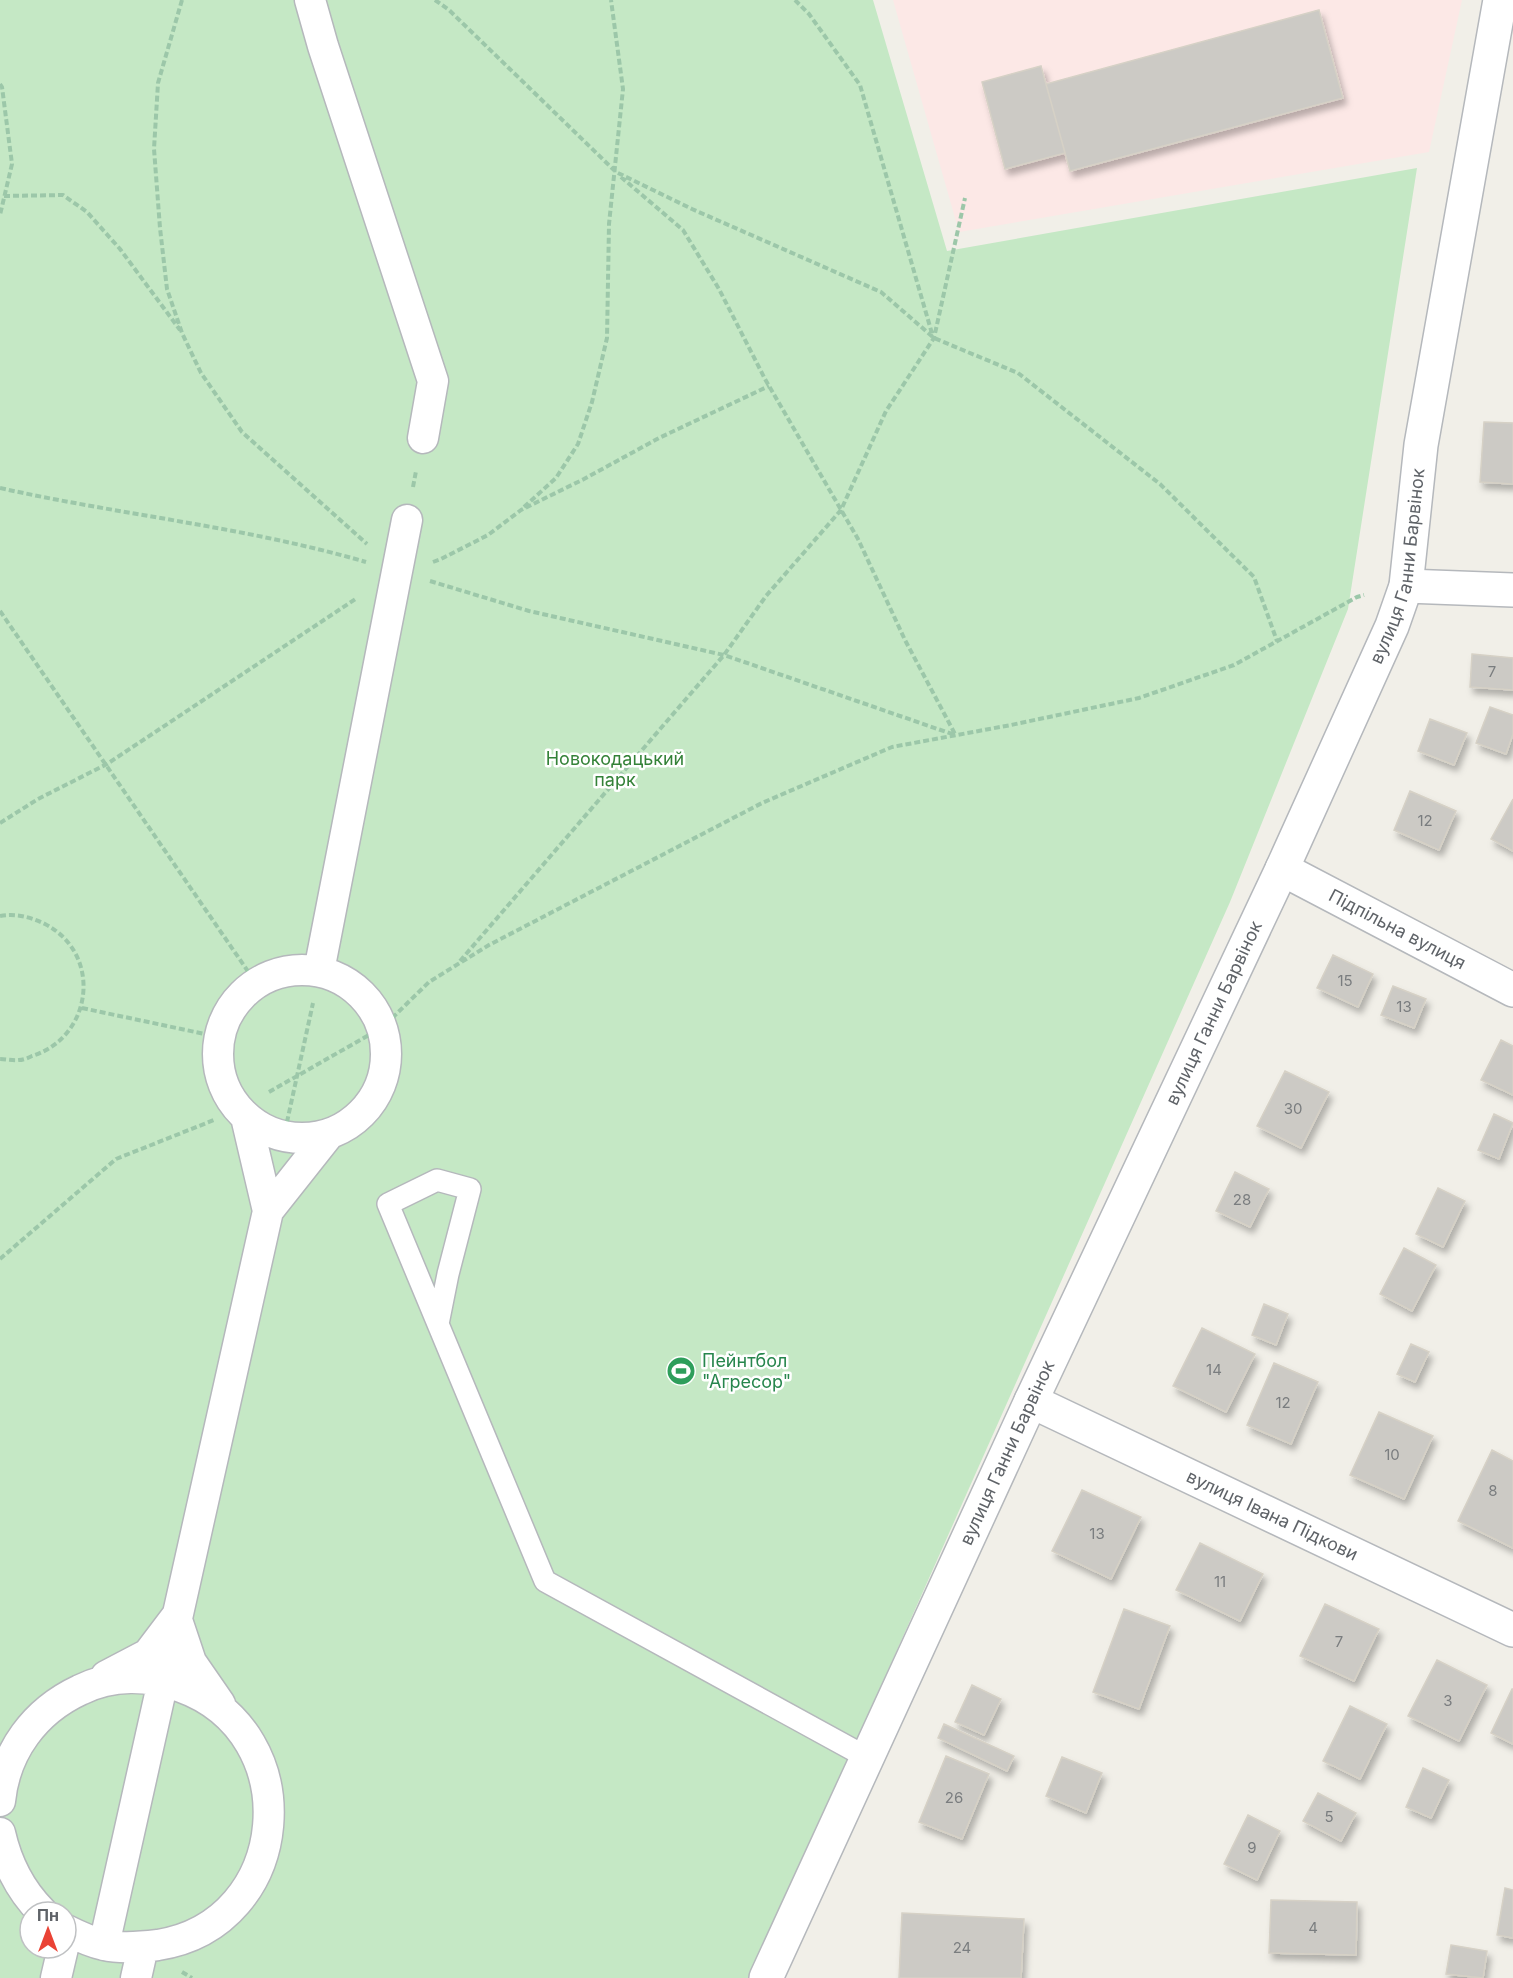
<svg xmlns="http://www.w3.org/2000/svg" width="1513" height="1978" viewBox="0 0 1513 1978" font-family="Inter,sans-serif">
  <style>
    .medical { fill: #fce8e6 }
    .green { fill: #c5e8c5; fill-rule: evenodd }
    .building { fill: #cccac5; stroke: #d6d1c6; stroke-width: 1.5; filter: url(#shadow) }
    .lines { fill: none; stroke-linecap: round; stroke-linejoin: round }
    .service-casing { stroke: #b5b8bc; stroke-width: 24 }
    .pedestrian-casing { stroke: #b5b8bc; stroke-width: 33 }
    .minor-casing { stroke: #b5b8bc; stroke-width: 36 }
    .path { stroke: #9cc7a9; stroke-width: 4; stroke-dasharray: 6 3; stroke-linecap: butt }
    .service { stroke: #fff; stroke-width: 21 }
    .pedestrian { stroke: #fff; stroke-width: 30 }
    .minor { stroke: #fff; stroke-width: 33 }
    .labels { text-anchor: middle; stroke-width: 5; stroke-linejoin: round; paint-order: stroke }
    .number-label { font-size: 15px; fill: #7a7d7f }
    .street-label { font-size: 18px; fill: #5f6368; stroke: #fff }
    .park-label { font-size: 18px; fill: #348238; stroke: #fff }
    .leisure-label { font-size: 18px; fill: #27864d; stroke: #fff; text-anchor: start }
  </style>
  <defs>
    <filter id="shadow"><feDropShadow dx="3.5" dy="6" stdDeviation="3" flood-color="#0004"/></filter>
  </defs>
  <rect width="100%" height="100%" fill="#f1efe8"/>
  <path class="medical" d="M893 0H1462L1429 152 959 232Z"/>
  <path class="green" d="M0 0H873L947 251 1417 168 1348 609 1230 902 751 1978H0ZM30 1912H66V1948H30Z"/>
  <path class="building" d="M1319 10 1343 98 1070 171 1046 84Z
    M1041 66 1065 153 1005 169 982 82Z
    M1484 422 1513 423V484L1480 482Z
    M1472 654 1513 658V690L1470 687Z
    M1490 707 1513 715V734L1506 754 1476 743Z
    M1430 719 1467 733 1454 765 1418 751Z
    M1410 791 1456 811 1439 850 1394 830Z
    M1513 799V851L1491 839Z
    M1333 955 1373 974 1358 1007 1317 988Z
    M1393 986 1426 999 1414 1028 1381 1015Z
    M1501 1040 1513 1046V1095L1481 1080Z
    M1285 1071 1329 1092 1301 1148 1257 1126Z
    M1494 1114 1513 1123 1499 1159 1478 1150Z
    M1235 1172 1269 1189 1250 1227 1216 1211Z
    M1438 1188 1465 1201 1443 1247 1416 1234Z
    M1404 1248 1436 1265 1412 1311 1380 1294Z
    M1264 1304 1288 1314 1276 1345 1252 1335Z
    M1202 1328 1255 1354 1226 1412 1173 1386Z
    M1411 1344 1429 1352 1415 1382 1397 1374Z
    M1274 1363 1318 1382 1291 1444 1247 1425Z
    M1379 1412 1433 1436 1404 1499 1350 1475Z
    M1492 1450 1513 1461V1548L1458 1521Z
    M1082 1490 1141 1517 1111 1579 1052 1551Z
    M1200 1543 1263 1574 1240 1621 1176 1590Z
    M1325 1604 1379 1629 1354 1681 1300 1656Z
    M1124 1609 1170 1626 1139 1709 1093 1692Z
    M1437 1660 1487 1685 1459 1741 1408 1716Z
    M972 1685 1001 1699 984 1735 955 1722Z
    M1512 1689H1513V1744L1491 1733Z
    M1350 1706 1387 1724 1360 1779 1323 1761Z
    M944 1724 1014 1756 1007 1771 938 1738Z
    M946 1756 989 1774 962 1839 919 1822Z
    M1062 1757 1102 1773 1086 1813 1046 1796Z
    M1423 1768 1449 1780 1431 1818 1406 1807Z
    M1318 1793 1356 1813 1341 1841 1303 1821Z
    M1248 1815 1280 1831 1257 1880 1224 1864Z
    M1505 1888 1513 1890V1938L1497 1935Z
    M1271 1900 1357 1902 1356 1955 1269 1953Z
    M902 1913 1024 1919 1021 1978H899Z
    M1451 1945 1487 1951 1483 1978 1446 1974Z"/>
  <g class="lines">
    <g class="service-casing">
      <path id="service" d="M438 1324 448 1274 470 1189 437 1180 388 1204 545 1581 868 1758"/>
    </g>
    <g class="pedestrian-casing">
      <path id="pedestrian" d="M310 0 323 46 433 381 423 438
        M218 1054a84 84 0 1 1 168 0a84 84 0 1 1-168 0Z
        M319 971 407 520
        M246 1117 268 1211
        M106 1676 148 1654 176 1617 191 1662 220 1704
        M0 1801C5 1751 35 1711 80 1690 112 1674 148 1675 181 1687 309 1733 293 1924 158 1945 141 1947 121 1949 104 1945 91 1942 78 1936 66 1930
        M0 1833C7 1864 20 1890 42 1912
        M104 1945 268 1211 329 1134
        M56 1978 63 1948
        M136 1978 143 1947"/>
    </g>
    <g class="minor-casing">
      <g id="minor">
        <path d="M1406 586 1513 590"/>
        <path id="s1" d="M1282 869 1513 990"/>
        <path id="s2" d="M1031 1401 1513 1630"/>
        <path id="s3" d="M766 1978 1031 1401 1282 869 1392 626 1406 586 1421 445 1500 0"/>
      </g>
    </g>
    <path class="path" d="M182 0 158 83 154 149 160 228 167 289 182 333 201 373 242 432 367 544
      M435 0 449 10 616 172 692 209 881 292 934 338 1018 373 1160 484 1254 577 1277 641
      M795 0 809 14 860 85 933 337
      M0 84 2 87 12 164 0 215
      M621 177 683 230 719 289 765 379 858 539 905 640 955 734
      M4 196 63 195 87 212 120 249 180 330
      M413 487 416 471
      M0 488C121 515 246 527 366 562
      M524 507 556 478 578 444 592 402 607 338 609 224 623 89 611 0
      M433 562 441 559 488 535 521 510 584 479 659 438 769 386
      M430 581 529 611 724 655 955 735
      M0 611 256 983
      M0 823 38 799 107 764 357 598
      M0 916C15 913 31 917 45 924 103 954 93 1037 32 1056 28 1058 23 1060 19 1060 13 1061 6 1059 0 1059
      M460 961 724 655 766 596 841 510 886 411 934 338 965 198
      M82 1008 219 1037
      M269 1092 383 1027 429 982 489 945 762 803 892 747 1011 725 1139 698 1234 665 1357 597 1364 595
      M285 1131 313 1003
      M0 1259 116 1159 214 1120
      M182 1972 192 1978"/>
    <use href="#service" class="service"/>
    <use href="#pedestrian" class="pedestrian"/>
    <use href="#minor" class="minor"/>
  </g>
  <defs>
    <g id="stadium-disc" transform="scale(1.5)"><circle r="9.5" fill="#2e9e5b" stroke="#fff"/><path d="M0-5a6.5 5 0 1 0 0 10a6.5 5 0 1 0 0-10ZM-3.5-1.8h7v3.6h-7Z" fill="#fff"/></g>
  </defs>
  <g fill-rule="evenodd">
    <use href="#stadium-disc" x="681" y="1371"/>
  </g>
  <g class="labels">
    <g class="number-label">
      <text x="1492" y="677">7</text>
      <text x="1425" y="826">12</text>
      <text x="1345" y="986">15</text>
      <text x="1404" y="1012">13</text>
      <text x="1293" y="1114">30</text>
      <text x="1242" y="1205">28</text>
      <text x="1214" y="1375">14</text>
      <text x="1283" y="1408">12</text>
      <text x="1392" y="1460">10</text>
      <text x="1493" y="1496">8</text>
      <text x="1097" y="1539">13</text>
      <text x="1220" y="1587">11</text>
      <text x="1339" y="1647">7</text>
      <text x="1448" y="1706">3</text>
      <text x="954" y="1803">26</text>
      <text x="1329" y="1822">5</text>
      <text x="1252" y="1853">9</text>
      <text x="1313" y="1933">4</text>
      <text x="962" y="1953">24</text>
    </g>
    <g class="street-label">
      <text dy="6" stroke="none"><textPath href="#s3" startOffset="1550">вулиця Ганни Барвінок</textPath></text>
      <text dy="6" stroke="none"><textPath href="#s1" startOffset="130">Підпільна вулиця</textPath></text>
      <text dy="6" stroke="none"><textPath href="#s3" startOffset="1064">вулиця Ганни Барвінок</textPath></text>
      <text dy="6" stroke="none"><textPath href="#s3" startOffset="578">вулиця Ганни Барвінок</textPath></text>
      <text dy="6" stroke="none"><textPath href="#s2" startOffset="267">вулиця Івана Підкови</textPath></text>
    </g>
    <g class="park-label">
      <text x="615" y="765">Новокодацький<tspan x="615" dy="21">парк</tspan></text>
    </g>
    <g class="leisure-label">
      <text x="702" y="1367">Пейнтбол<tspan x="702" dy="21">"Агресор"</tspan></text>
    </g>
  </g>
  <g transform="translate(48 1930)"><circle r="28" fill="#ffffff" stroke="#bfc1c3" stroke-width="1.5"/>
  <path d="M0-4.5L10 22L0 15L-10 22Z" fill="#ea4335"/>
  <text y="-9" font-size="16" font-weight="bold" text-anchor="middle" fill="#5f6368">Пн</text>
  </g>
</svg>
